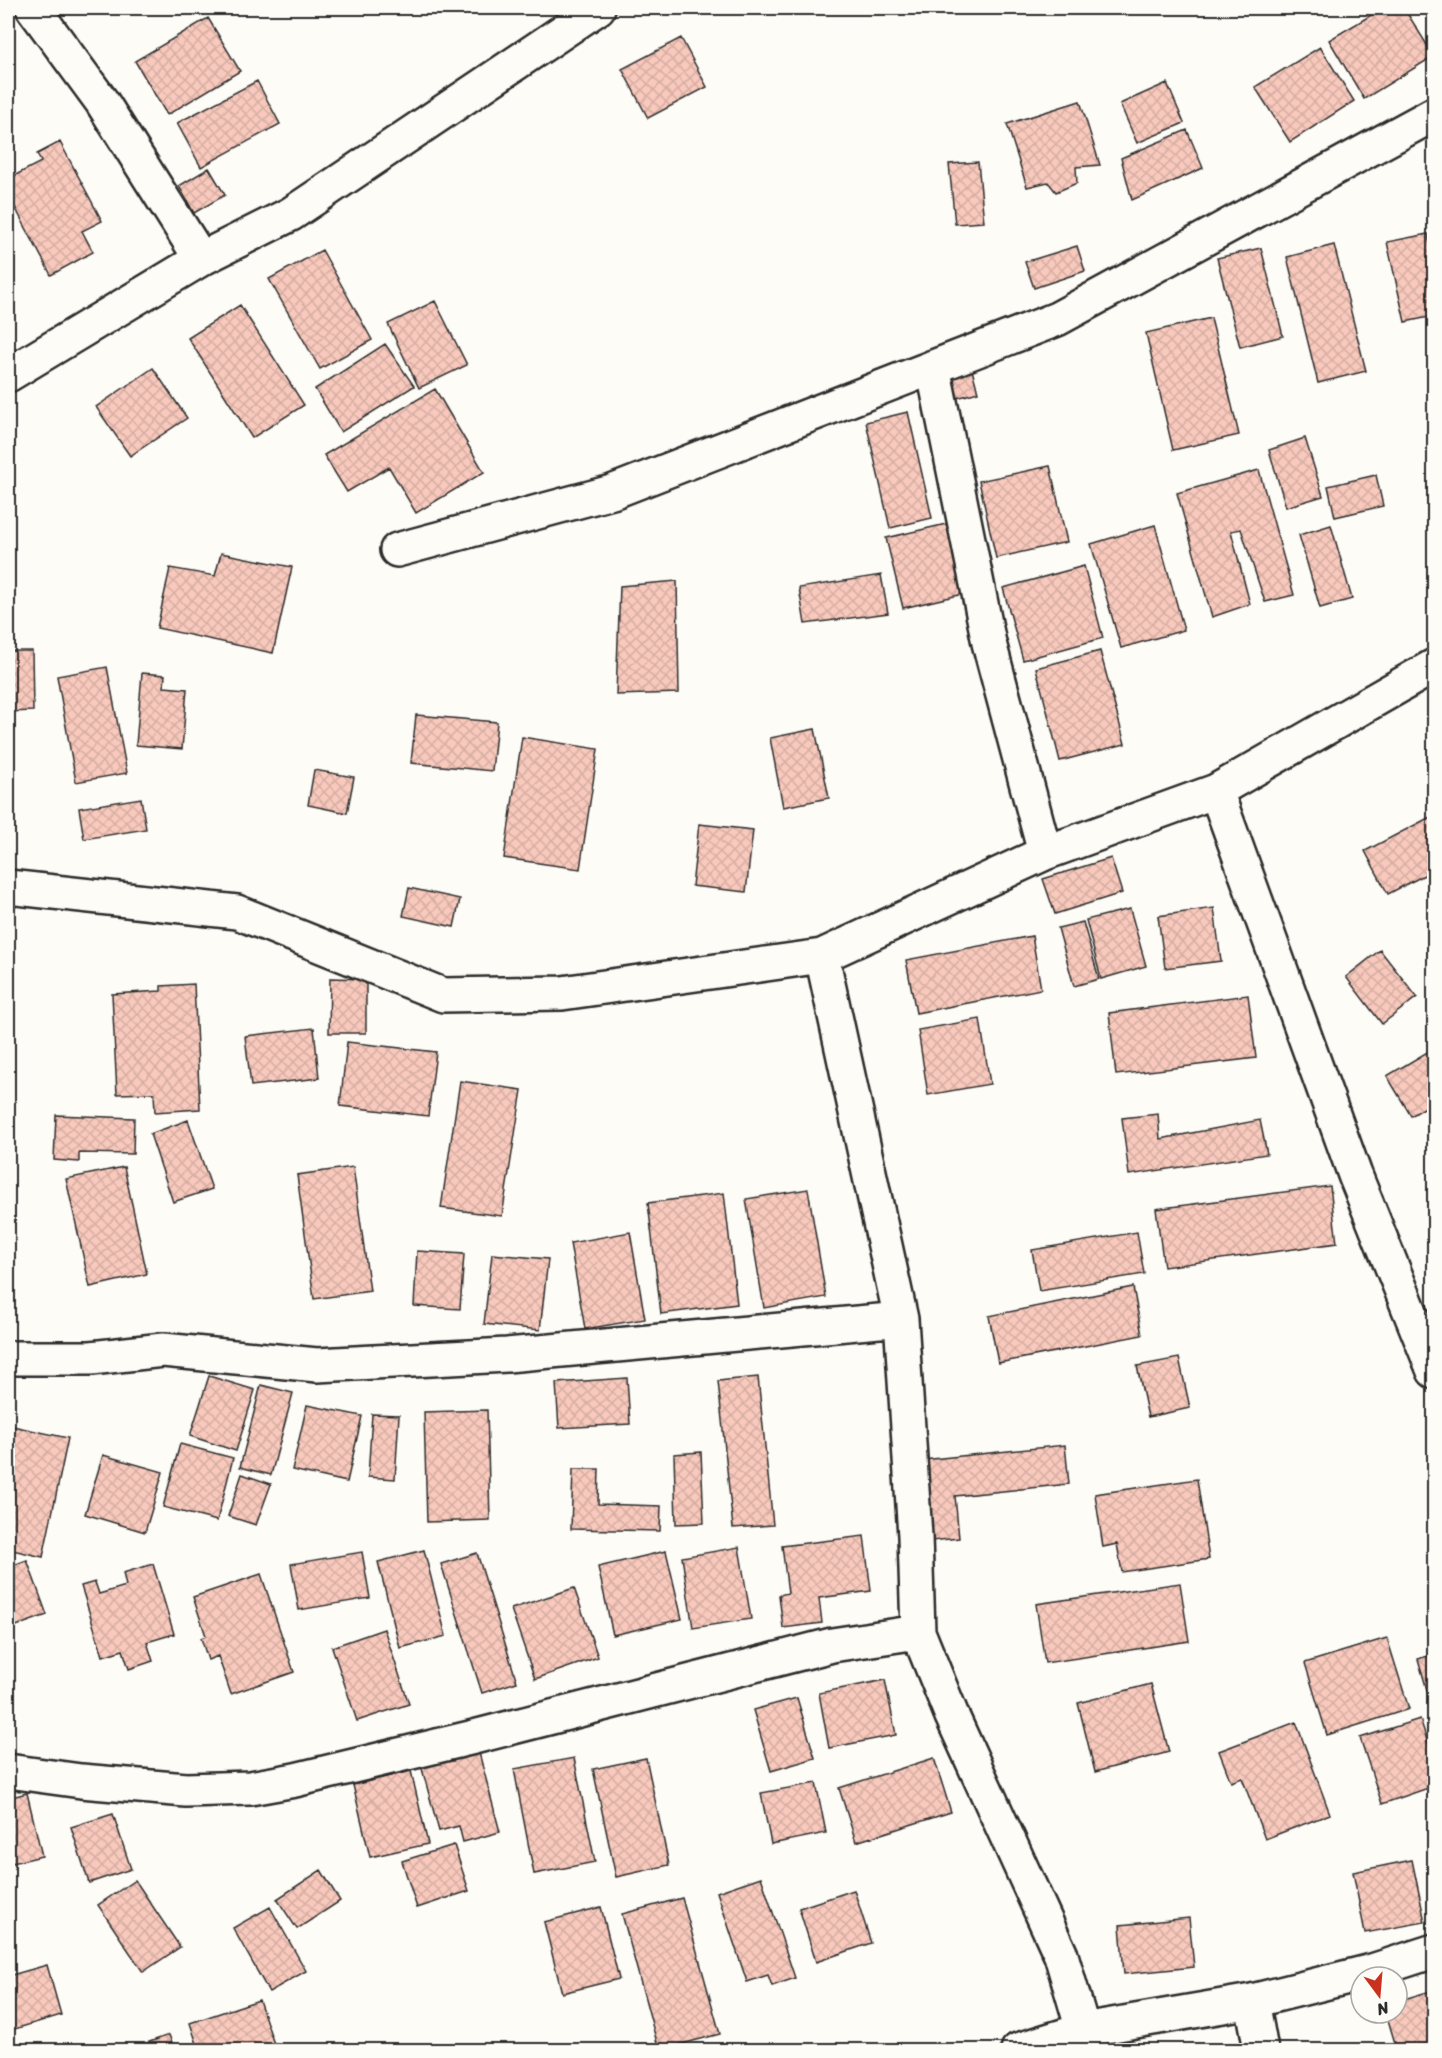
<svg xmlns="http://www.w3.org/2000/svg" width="1442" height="2058" viewBox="0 0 1442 2058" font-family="Sriracha,sans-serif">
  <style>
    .building { fill: url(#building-cross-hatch); stroke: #2b2b2b; stroke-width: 1.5 }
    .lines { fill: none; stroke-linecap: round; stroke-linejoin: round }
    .minor-casing { stroke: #2b2b2b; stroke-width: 38 }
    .minor { stroke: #fdfcf7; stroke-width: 33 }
  </style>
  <defs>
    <pattern id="building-cross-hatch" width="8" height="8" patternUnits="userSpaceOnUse" patternTransform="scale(1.5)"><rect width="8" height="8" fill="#f8c9bc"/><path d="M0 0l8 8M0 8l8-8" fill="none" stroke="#d5ada2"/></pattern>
  </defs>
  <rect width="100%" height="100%" fill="#fdfcf7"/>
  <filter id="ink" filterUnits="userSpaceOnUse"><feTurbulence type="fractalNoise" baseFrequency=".0167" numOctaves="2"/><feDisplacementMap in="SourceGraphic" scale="12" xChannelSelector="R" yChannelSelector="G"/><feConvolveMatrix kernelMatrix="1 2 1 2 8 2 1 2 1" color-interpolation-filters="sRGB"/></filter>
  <g filter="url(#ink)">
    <path class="building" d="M1383 8H1404L1434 56 1364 99 1329 40Z
      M208 18 240 71 167 115 135 61Z
      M681 38 707 87 648 118 622 69Z
      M1320 47 1354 101 1290 142 1255 87Z
      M257 81 280 124 201 167 177 123Z
      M1167 83 1184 123 1137 143 1120 104Z
      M1080 101 1100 165 1076 167 1077 183 1056 192 1048 182 1027 187 1007 124Z
      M1187 130 1203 168 1132 200 1121 158Z
      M60 142 102 221 82 231 93 252 51 275 8 194V179L41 162 37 154Z
      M978 162 984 222 955 224 949 164Z
      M209 168 225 195 194 213 179 186Z
      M1428 234 1434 265V316L1405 322 1387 242Z
      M1334 245 1366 371 1318 383 1287 257Z
      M1077 246 1085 271 1034 288 1025 262Z
      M1261 248 1283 336 1240 347 1217 258Z
      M322 250 372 340 320 369 269 279Z
      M435 301 467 365 419 388 388 324Z
      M240 305 304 405 252 438 188 338Z
      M1211 318 1239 435 1173 450 1146 333Z
      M385 344 414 386 341 432 315 389Z
      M153 368 187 418 130 456 96 407Z
      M972 370 978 392 950 400 945 378Z
      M435 389 484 472 416 513 389 467 347 492 324 455Z
      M908 412 932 518 890 528 866 422Z
      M1305 438 1323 496 1286 507 1269 450Z
      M1050 466 1067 542 996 558 979 481Z
      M1259 470 1294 595 1265 602 1241 529 1231 531 1250 604 1212 617 1177 493Z
      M1376 475 1383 506 1335 517 1328 486Z
      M955 522 972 592 903 608 886 538Z
      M1155 525 1184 630 1121 648 1091 544Z
      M1331 525 1352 599 1320 608 1299 535Z
      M221 553 292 567 273 653 157 628 170 568 215 576Z
      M1084 566 1103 638 1023 660 1003 588Z
      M881 575 888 613 805 624 799 588Z
      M677 581 679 693 616 695 620 586Z
      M8 651H32L33 711 8 712Z
      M1100 651 1125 744 1060 761 1036 668Z
      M107 667 127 773 76 782 57 676Z
      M142 673 165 675 164 687 187 689 182 749 136 745Z
      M416 715 497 722 492 771 411 763Z
      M815 729 829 798 783 807 770 738Z
      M522 737 598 749 580 869 504 858Z
      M314 770 354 777 347 813 308 805Z
      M141 798 146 829 84 839 79 808Z
      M1434 815V870L1388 894 1365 851Z
      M699 824 753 830 746 892 692 886Z
      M1111 858 1122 893 1055 914 1043 879Z
      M409 888 460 899 454 927 403 916Z
      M1214 908 1221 961 1165 968 1158 916Z
      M1130 909 1146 966 1101 979 1086 920Z
      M1083 922 1099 979 1074 986 1058 928Z
      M1032 936 1041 989 916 1013 906 960Z
      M1380 950 1417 997 1382 1024 1346 977Z
      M330 978 366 979V1033H329Z
      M194 984 200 1109 155 1112 154 1093 117 1094 112 994 161 991V986Z
      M1248 995 1256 1058 1116 1075 1109 1013Z
      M980 1019 990 1084 928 1095 918 1030Z
      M314 1028 319 1078 251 1086 245 1036Z
      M347 1042 436 1052 428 1116 340 1106Z
      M1434 1048V1102L1411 1116 1387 1076Z
      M460 1081 522 1090 502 1216 441 1208Z
      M1158 1114 1160 1139 1260 1120 1267 1154 1129 1175 1122 1118Z
      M56 1115 134 1118 133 1154 79 1153V1162L54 1160Z
      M188 1120 212 1189 173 1202 150 1134Z
      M124 1167 147 1274 90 1287 66 1179Z
      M353 1167 370 1291 314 1299 297 1175Z
      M1330 1186 1337 1243 1164 1267 1156 1209Z
      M808 1189 826 1297 764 1308 746 1199Z
      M724 1193 737 1304 661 1314 648 1203Z
      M630 1232 645 1319 585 1329 570 1243Z
      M1137 1232 1144 1274 1039 1291 1032 1250Z
      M417 1251 464 1254 460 1309 414 1306Z
      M492 1254 548 1259 540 1330 484 1324Z
      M1133 1287 1142 1335 998 1363 989 1316Z
      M1179 1358 1190 1408 1148 1417 1137 1366Z
      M209 1376 255 1390 236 1451 190 1436Z
      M758 1377 773 1525 733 1528 718 1381Z
      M627 1378 630 1424 559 1428 556 1383Z
      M261 1385 293 1393 271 1475 240 1467Z
      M307 1405 362 1416 347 1482 292 1470Z
      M487 1410 490 1520 427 1522 424 1412Z
      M372 1414 399 1415 395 1479 368 1477Z
      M8 1425 68 1438 43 1557 8 1549Z
      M180 1444 233 1458 217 1521 163 1507Z
      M1065 1445 1069 1484 955 1496 959 1538 931 1541 923 1460Z
      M701 1452 704 1523 676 1524 674 1454Z
      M103 1455 163 1472 145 1532 85 1514Z
      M573 1469H599L598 1504 661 1506 660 1531 571 1529Z
      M242 1474 271 1484 256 1525 228 1516Z
      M1197 1479 1209 1559 1122 1572 1117 1544 1103 1547 1095 1494Z
      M864 1536 871 1591 819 1598 822 1623 783 1628 779 1595 788 1593 782 1546Z
      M739 1547 751 1619 693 1628 682 1557Z
      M424 1550 446 1636 400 1648 378 1562Z
      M666 1551 682 1619 613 1635 598 1567Z
      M362 1552 370 1598 299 1610 291 1564Z
      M477 1553 517 1682 482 1693 441 1564Z
      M27 1560 47 1615 8 1629V1567Z
      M153 1564 174 1634 147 1642 153 1661 129 1669 123 1650 103 1656 81 1586 95 1582 99 1594 126 1586 123 1573Z
      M261 1574 294 1672 231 1694 218 1656 208 1660 201 1638 206 1636 193 1597Z
      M1180 1583 1189 1641 1045 1663 1036 1604Z
      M574 1588 598 1657 535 1679 511 1609Z
      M384 1629 409 1704 357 1721 332 1647Z
      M1387 1638 1409 1709 1327 1735 1305 1663Z
      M1434 1654V1714L1418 1659Z
      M885 1680 896 1735 829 1748 819 1693Z
      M1151 1684 1169 1752 1095 1772 1078 1703Z
      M797 1698 815 1758 771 1771 753 1710Z
      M1420 1719 1434 1760V1786L1382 1804 1360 1738Z
      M1296 1722 1330 1814 1265 1839 1242 1778 1231 1782 1219 1751Z
      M478 1749 500 1832 463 1842 459 1826 439 1831 421 1765Z
      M574 1758 595 1862 534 1874 514 1769Z
      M646 1758 669 1865 616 1877 593 1769Z
      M934 1758 951 1812 856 1842 839 1788Z
      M411 1771 428 1844 370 1857 353 1785Z
      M816 1783 826 1833 771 1844 761 1793Z
      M27 1793 42 1856 8 1864V1798Z
      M113 1814 131 1869 89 1883 71 1827Z
      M454 1845 469 1891 417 1908 402 1861Z
      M1412 1860 1425 1922 1365 1933 1353 1872Z
      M321 1870 340 1901 297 1929 277 1899Z
      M761 1877 795 1978 772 1986 768 1975 747 1982 717 1892Z
      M135 1880 180 1947 143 1972 98 1905Z
      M854 1890 871 1943 816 1962 799 1908Z
      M682 1898 720 2034 659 2050 622 1914Z
      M270 1907 306 1971 269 1992 233 1928Z
      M601 1907 619 1979 562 1993 544 1922Z
      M1189 1918 1194 1967 1124 1974 1120 1925Z
      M47 1965 61 2015 8 2031V1976Z
      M1434 1990V2050H1397L1386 2013H1397V2001Z
      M259 2000 276 2050H199L190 2023Z
      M169 2035 175 2050H127Z"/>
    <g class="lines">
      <g class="minor-casing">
        <path id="minor" d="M33 8 102 102 201 259
          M933 367 989 643 1045 853
          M8 375 201 259 291 214 598 8
          M397 550 612 492 1057 319 1434 114
          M1216 791 1355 1175 1434 1371
          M8 887 237 912 443 995 562 993 822 956 1045 853 1216 791 1434 666
          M822 956 901 1319 915 1536 918 1632 952 1716 1061 1955 1083 2030
          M8 1358H91L163 1350 317 1365 507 1355 901 1319
          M8 1771 81 1781 186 1790 250 1788 295 1780 470 1738 832 1645 918 1632
          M1252 2001 1261 2050
          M1018 2050 1083 2030 1252 2001 1372 1971 1434 1951"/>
      </g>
      <use href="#minor" class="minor"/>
    </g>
  </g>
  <rect width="1442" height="2058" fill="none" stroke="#fdfcf7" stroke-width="30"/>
  <rect x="15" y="15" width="1412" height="2028" fill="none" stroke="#2b2b2b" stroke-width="2" filter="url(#ink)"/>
  <g transform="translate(1379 1995) rotate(164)"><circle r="28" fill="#fdfcf7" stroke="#a9a8a5" stroke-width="1.5"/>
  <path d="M0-4.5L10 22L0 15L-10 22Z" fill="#c8321e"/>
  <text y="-9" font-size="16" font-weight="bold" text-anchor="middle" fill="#2b2b2b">N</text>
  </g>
</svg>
